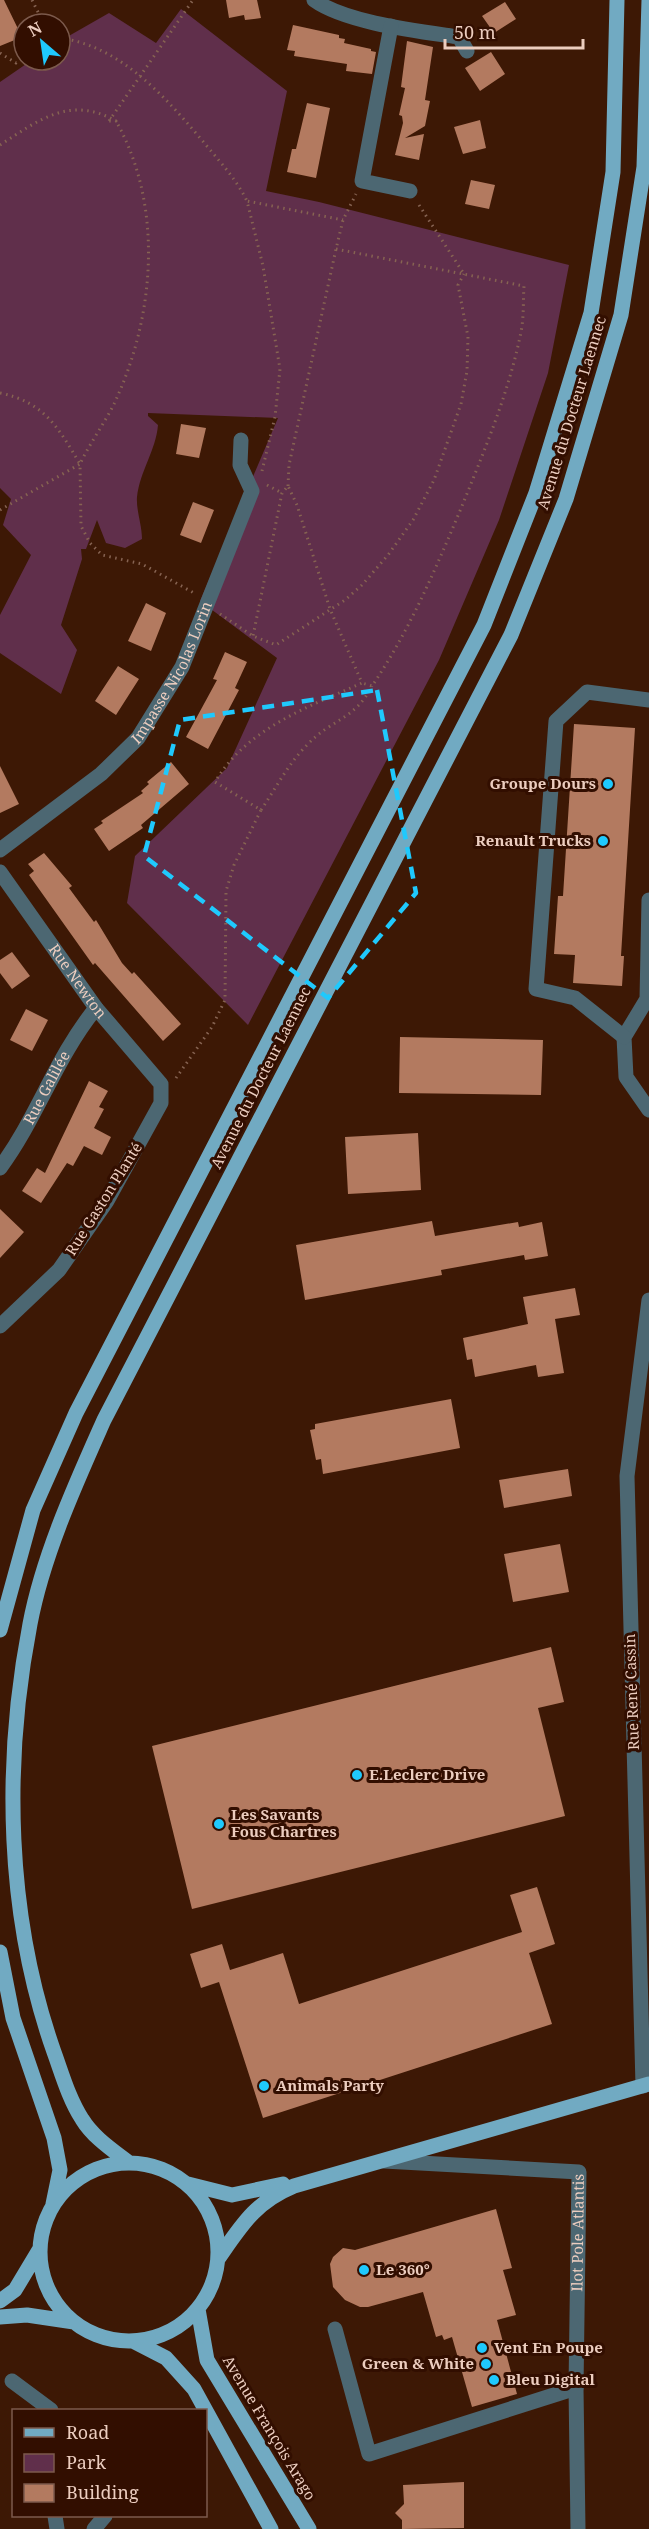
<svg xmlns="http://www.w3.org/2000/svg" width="649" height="2529" viewBox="0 0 649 2529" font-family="'Noto Serif',serif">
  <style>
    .green { fill: #602f4b }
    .building { fill: #b37a60 }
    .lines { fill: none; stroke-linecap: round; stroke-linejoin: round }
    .path { stroke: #866352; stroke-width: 3; stroke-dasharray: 1.5 4.5; stroke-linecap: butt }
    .minor { stroke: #4c6772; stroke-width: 15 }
    .major { stroke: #71aac2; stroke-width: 15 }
    .marked { fill: none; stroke: #1fc9fd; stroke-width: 4.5; stroke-dasharray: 12 8; stroke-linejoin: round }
    .poi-dot { fill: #1fc9fd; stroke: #320e00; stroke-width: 2 }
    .labels { text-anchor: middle; stroke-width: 6; stroke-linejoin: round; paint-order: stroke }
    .street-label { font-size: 15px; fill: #eccdbf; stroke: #320e00 }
    .poi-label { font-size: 15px; font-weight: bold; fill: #eccdbf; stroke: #320e00; text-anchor: start }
  </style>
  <rect width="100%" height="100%" fill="#3d1805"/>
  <path class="green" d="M181 9 287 91 266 191 319 202 569 265 548 373 499 520 439 660 248 1025 127 903 135 856 227 768 277 658 200 601 278 418 148 413V416L158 425C156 450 140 471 137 497 136 510 142 525 142 539L125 548 106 543 97 520 86 549H81L82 559 61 625 77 650 61 694 0 653V615L31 555 3 525 11 499 0 488V82L32 60H60V41L109 13 156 43Z"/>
  <path class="building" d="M0 0H4L22 37 0 46Z
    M226 0H257L261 18 245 20 244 15 229 18Z
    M505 2 516 19 494 33 482 16Z
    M293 25 339 35V38L345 39 344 43 371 49V51L376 52 372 74 346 71 347 64 294 56 295 51 287 50Z
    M407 41 433 47 425 100 430 101 425 126 405 138 424 134 419 160 395 155 403 123 402 116 399 115 405 88 401 87Z
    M491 52 505 74 480 91 465 68Z
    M307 103 330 108 316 178 287 172 292 149H296Z
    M480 120 486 148 463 154 454 127Z
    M471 180 495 185 489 209 465 204Z
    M181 424 206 428 199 458 176 454Z
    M193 502 214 510 201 543 180 535Z
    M146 603 166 613 151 651 128 641Z
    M225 652 247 662 235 688 239 690 208 749 186 737 217 680 213 679Z
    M118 666 139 679 116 715 95 701Z
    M574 724 635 728 621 956H624L622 986 573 983 575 955 554 954 558 896H563Z
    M171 762 189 784 141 825 143 828 109 851 94 829 103 823 101 821 143 793 141 791 149 784 147 782Z
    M0 766 19 804 0 813Z
    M44 853 72 886 69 888 94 922 96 920 122 963 132 974 134 972 181 1024 163 1041 95 963 93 965 29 875 34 871 28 864Z
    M12 952 30 976 12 989 0 973V960Z
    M26 1009 48 1020 32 1051 10 1040Z
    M400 1037 543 1040 541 1095 399 1093Z
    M89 1081 108 1091 99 1107 104 1109 94 1128 111 1137 102 1155 84 1146 73 1166 67 1163 41 1203 22 1191 37 1168 45 1173Z
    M418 1133 421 1190 348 1194 345 1137Z
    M0 1209 24 1232 0 1258Z
    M432 1221 435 1236 518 1222 519 1227 542 1222 548 1256 525 1260 524 1255 441 1270 442 1275 305 1300 296 1245Z
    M575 1288 580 1315 555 1319 564 1373 538 1377 536 1365 475 1377 472 1359 467 1360 463 1338 528 1324 523 1297Z
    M451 1399 460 1448 323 1474 321 1459 316 1460 310 1430 315 1429V1424Z
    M568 1469 572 1496 504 1508 499 1480Z
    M560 1544 569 1592 513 1602 504 1554Z
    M551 1647 564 1702 538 1708 565 1816 192 1909 152 1746Z
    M537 1887 555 1944 529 1953 552 2024 263 2118 219 1982 201 1988 190 1954 222 1944 230 1970 283 1953 299 2004 522 1932 510 1895Z
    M496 2209 512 2268 503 2270 516 2315 497 2320 517 2394 472 2407 452 2337 444 2340 442 2335 436 2337 423 2292 368 2307H360L345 2300 333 2287 330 2264 333 2257 343 2248 355 2250Z
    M464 2482V2528L402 2529V2520L395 2513 404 2504 403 2485Z"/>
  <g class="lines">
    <path class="path" d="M32 0 44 24
      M60 38C122 46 168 100 206 145 221 163 236 179 247 201
      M0 53 16 63 24 57
      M109 121 193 0
      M0 145C39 120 70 95 116 121H109
      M419 205 464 274
      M336 249 524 286C523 301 524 317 521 332 509 392 485 449 462 506 436 568 410 630 372 686L362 683
      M0 393C44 402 58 427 80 464 90 443 104 424 114 404 155 317 164 206 116 121
      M262 471 275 417 280 369 263 266 247 201 343 220
      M267 485 282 493
      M288 486 289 465 336 249 343 220 356 194
      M0 510 80 464 81 526 90 543 102 555 142 564 194 593
      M220 614 253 636 276 645 345 600 362 585 388 555 413 520 434 480 461 404 467 371 468 337 458 285 464 274
      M261 810C276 788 288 764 307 745 331 719 355 720 372 686
      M176 1078 212 1027 225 1000 226 891 234 865 261 810 215 782C247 728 308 707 362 683L330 609 297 505 288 486 282 493 253 636"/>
    <g class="minor">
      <path d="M314 0C346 23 418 31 459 37L467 51"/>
      <path d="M391 26 362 181 410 191"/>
      <path id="s1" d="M0 850 101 774 138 738 182 667 252 491 240 465 241 440"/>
      <path id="s2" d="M0 872 96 1008 161 1084V1103L107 1201 59 1270 0 1326"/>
      <path d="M649 900 647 999 624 1037 626 1077 649 1110"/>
      <path d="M624 1037 575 998 536 989 556 721 587 692 649 700"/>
      <path id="s3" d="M0 1168C37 1118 56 1057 96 1008"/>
      <path d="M643 2086 627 1476 649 1300"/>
      <path id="s4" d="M335 2329 369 2454 576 2388 579 2172 384 2161"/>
      <path d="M12 2381 51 2410"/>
      <path d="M576 2388 578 2529"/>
      <path d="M55 2516 57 2529"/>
      <path d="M94 2529 105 2516"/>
    </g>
    <path class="major" d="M0 1630 33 1510 76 1413 484 625 536 493 591 313 613 172 617 0
      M0 1952 13 2018 54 2138 60 2170 53 2204
      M128 2162C111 2149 93 2137 82 2119 69 2099 62 2074 54 2052 6 1916 3 1764 30 1624 43 1555 76 1483 104 1420L511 635 566 499 621 315 644 167 649 0
      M40 2252a89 89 0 1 1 178 0a89 89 0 1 1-178 0Z
      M188 2184 232 2195 283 2184
      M218 2259C241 2226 255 2202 294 2186L649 2084
      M0 2301 15 2290 39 2250
      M198 2309 207 2360 309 2529
      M0 2317 27 2315 74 2322
      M133 2341 166 2358 194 2389 271 2529"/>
  </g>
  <path class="marked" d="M377 690 416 893 328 998 144 856 180 720Z"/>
  <g class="poi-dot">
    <circle cx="608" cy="784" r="6"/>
    <circle cx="603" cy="841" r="6"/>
    <circle cx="357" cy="1775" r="6"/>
    <circle cx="219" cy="1824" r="6"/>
    <circle cx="264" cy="2086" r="6"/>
    <circle cx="364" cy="2270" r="6"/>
    <circle cx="482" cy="2348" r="6"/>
    <circle cx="486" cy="2364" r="6"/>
    <circle cx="494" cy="2380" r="6"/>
  </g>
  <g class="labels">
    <g class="street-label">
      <text transform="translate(572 413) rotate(-73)" y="5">Avenue du Docteur Laennec</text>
      <text dy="5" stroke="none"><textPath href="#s1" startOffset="252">Impasse Nicolas Lorin</textPath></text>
      <text dy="5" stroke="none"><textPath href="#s2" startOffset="134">Rue Newton</textPath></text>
      <text transform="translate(261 1078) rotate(-63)" y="5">Avenue du Docteur Laennec</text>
      <text dy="5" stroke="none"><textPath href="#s3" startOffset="93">Rue Galilée</textPath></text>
      <text transform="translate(104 1199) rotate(-58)" y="5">Rue Gaston Planté</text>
      <text transform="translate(632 1692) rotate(-92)" y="5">Rue René Cassin</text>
      <text dy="5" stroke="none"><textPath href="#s4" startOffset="502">Ilot Pole Atlantis</textPath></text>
      <text transform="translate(269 2428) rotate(59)" y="5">Avenue François Arago</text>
    </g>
    <g class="poi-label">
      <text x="596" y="789" text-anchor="end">Groupe Dours</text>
      <text x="591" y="846" text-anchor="end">Renault Trucks</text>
      <text x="369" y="1780">E.Leclerc Drive</text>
      <text x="231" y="1820">Les Savants<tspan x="231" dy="17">Fous Chartres</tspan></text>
      <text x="276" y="2091">Animals Party</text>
      <text x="376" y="2275">Le 360°</text>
      <text x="494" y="2353">Vent En Poupe</text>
      <text x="474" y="2369" text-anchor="end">Green &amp; White</text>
      <text x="506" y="2385">Bleu Digital</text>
    </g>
  </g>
  <rect x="12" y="2409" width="195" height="108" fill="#320e00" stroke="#7c5a4c" stroke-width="1.5"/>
  <rect x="24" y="2428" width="30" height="9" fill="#71aac2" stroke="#7c5a4c" stroke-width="1.5"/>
  <text x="66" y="2439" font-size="18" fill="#eccdbf">Road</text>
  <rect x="24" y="2454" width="30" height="18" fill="#602f4b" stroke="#7c5a4c" stroke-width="1.5"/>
  <text x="66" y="2469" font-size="18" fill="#eccdbf">Park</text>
  <rect x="24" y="2484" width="30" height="18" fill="#b37a60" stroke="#7c5a4c" stroke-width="1.5"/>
  <text x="66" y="2499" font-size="18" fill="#eccdbf">Building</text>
  <g transform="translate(42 42) rotate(331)"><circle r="28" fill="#320e00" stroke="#7c5a4c" stroke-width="1.5"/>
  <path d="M0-4.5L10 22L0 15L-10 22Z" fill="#1fc9fd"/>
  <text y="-9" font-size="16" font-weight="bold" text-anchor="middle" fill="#eccdbf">N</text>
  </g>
  <path d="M445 39v9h138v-9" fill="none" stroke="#eccdbf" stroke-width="3"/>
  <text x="454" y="39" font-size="18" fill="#eccdbf" stroke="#320e00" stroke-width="4.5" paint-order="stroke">50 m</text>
</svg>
